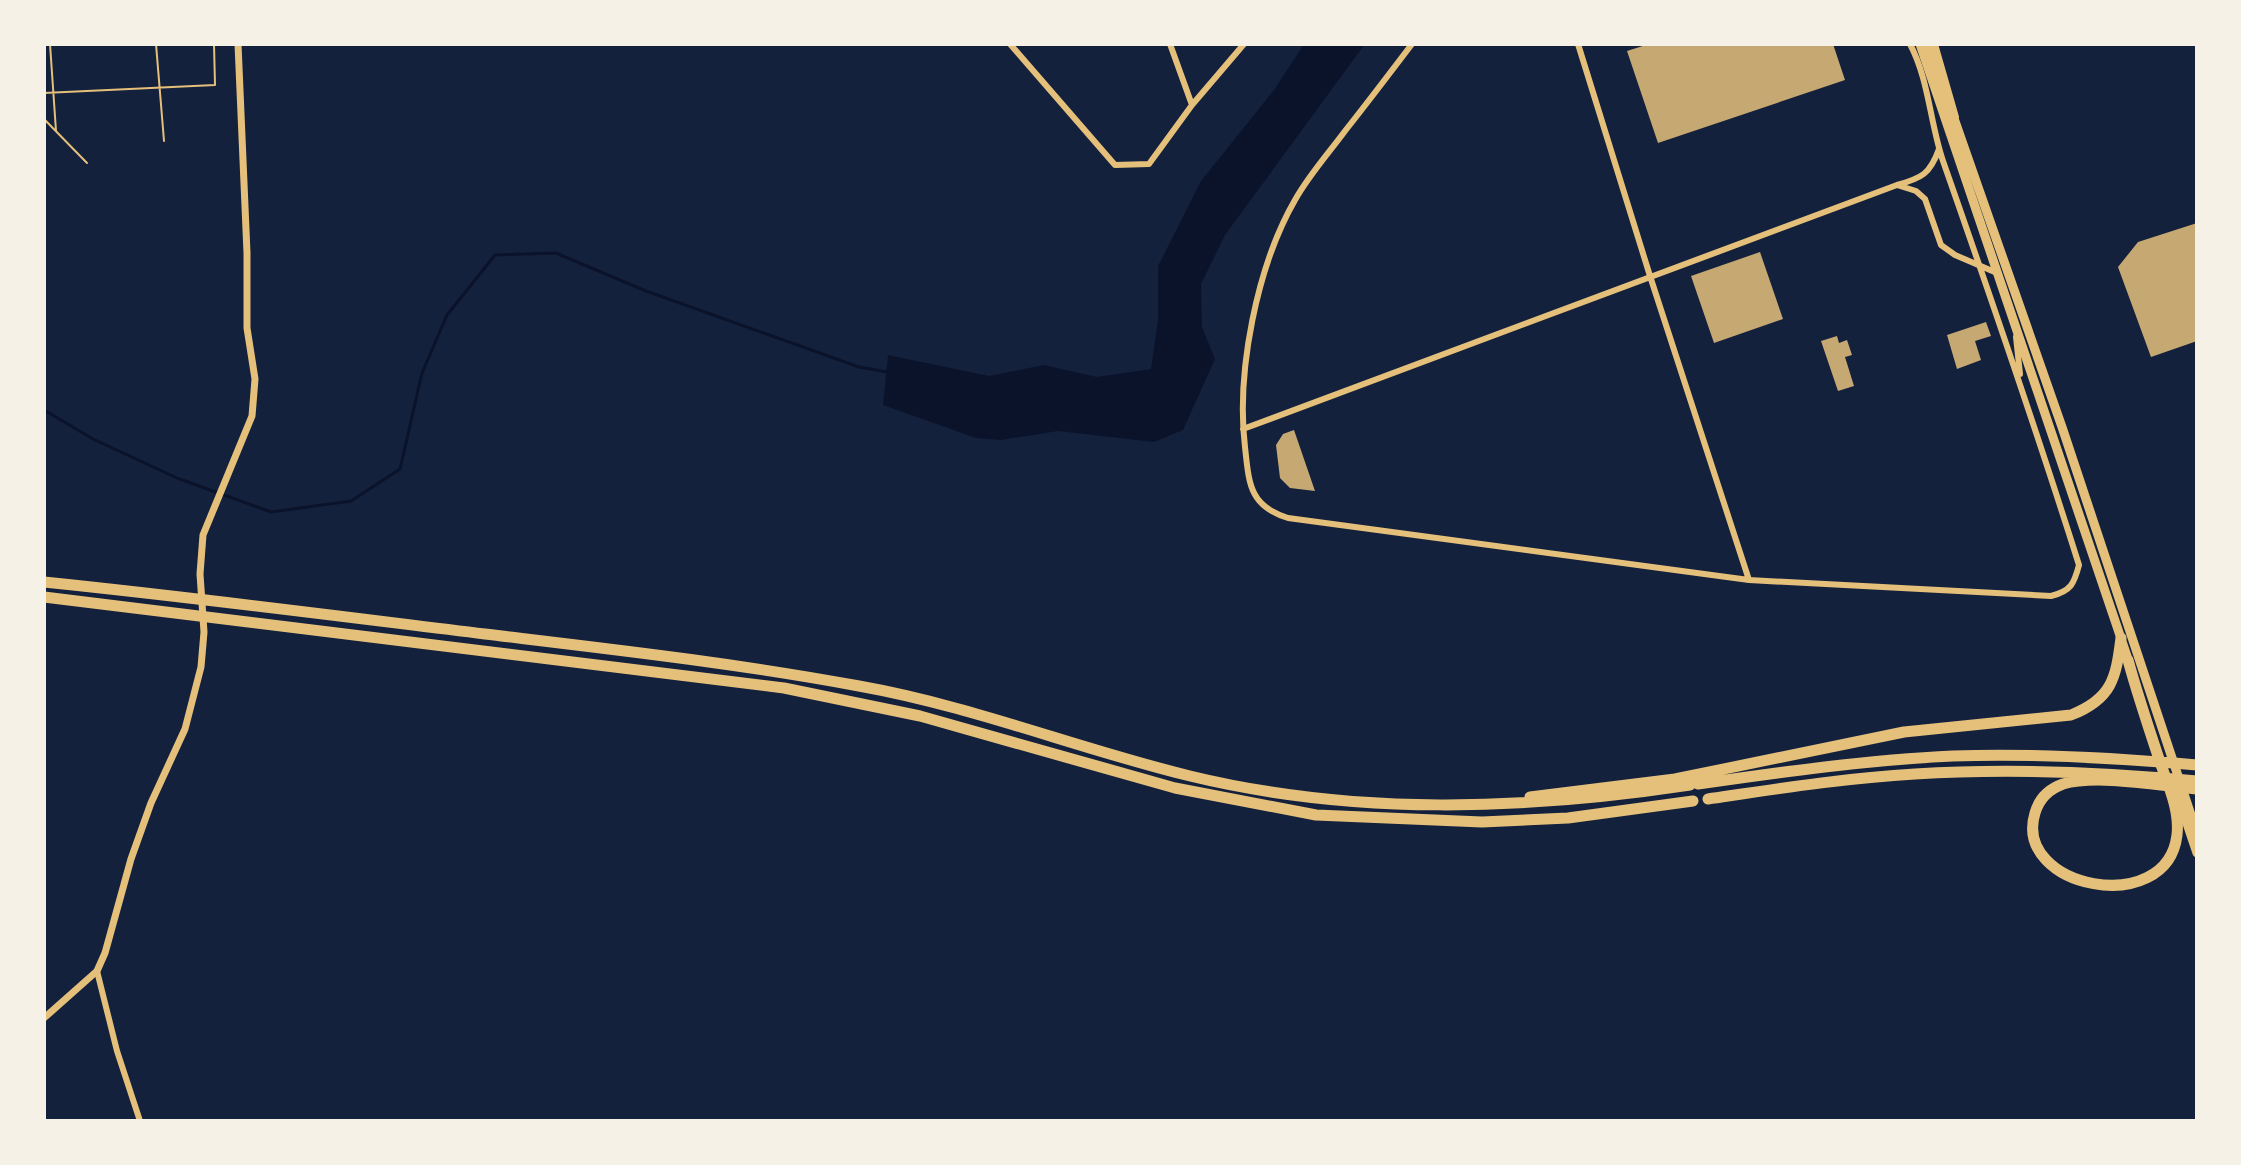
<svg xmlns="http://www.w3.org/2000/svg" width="2241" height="1165" viewBox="0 0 2241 1165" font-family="Inter,sans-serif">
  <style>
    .water { fill: #0b132b }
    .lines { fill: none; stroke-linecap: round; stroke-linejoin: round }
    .stream { stroke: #0b132b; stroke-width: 3 }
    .building { fill: #c6a872 }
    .path { stroke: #e5c07b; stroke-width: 2 }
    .minor { stroke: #e5c07b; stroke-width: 6 }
    .tertiary { stroke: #e5c07b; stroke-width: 7 }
    .primary { stroke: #e5c07b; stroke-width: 9 }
    .motorway { stroke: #e5c07b; stroke-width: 11 }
  </style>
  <rect width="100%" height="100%" fill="#14213d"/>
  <path class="water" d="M1304 44H1365L1225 235 1201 284 1202 327 1215 359 1183 430 1154 442 1058 431 1001 440 976 438 883 405 888 355 989 376 1044 365 1097 377 1151 369 1158 320V266L1201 181 1274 90Z"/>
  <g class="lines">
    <path class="stream" d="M44 410 93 439 177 478 271 512 351 501 400 469 422 373 447 315 495 255 556 253 646 291 859 367 887 372"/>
  </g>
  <path class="building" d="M1649 44H1833L1845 80 1658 143 1627 51Z
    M2197 223V341L2151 357 2118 267 2138 242Z
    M1760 252 1783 319 1714 343 1691 276Z
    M1986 322 1991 336 1975 341 1981 360 1957 369 1947 335Z
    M1837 336 1839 343 1847 340 1852 355 1845 357 1854 386 1838 391 1821 341Z
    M1294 430 1315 491 1290 488 1280 478 1276 445 1283 434Z"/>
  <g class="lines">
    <path class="path" d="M50 44 56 131
      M156 44 164 141
      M44 93 215 85 214 44
      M44 119 87 163"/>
    <path class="minor" d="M1010 44 1115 165 1149 164 1192 105 1244 44
      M1170 44 1192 105
      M1412 44C1390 73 1368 102 1345 131 1328 154 1309 175 1295 200 1257 266 1236 372 1245 447 1249 483 1249 506 1288 518L1749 580 2051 596C2071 591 2074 584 2079 565 2036 429 1990 295 1943 161 1930 123 1929 80 1910 44
      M1578 44 1650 276 1749 580
      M1935 44 1956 117
      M1939 149C1930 174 1922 178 1897 185L1916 191 1925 199 1941 245 1955 255 1997 273
      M2016 337 2020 374
      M1243 429 1897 185
      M97 971 117 1051 140 1121"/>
    <path class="tertiary" d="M44 1018 97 971 105 953 131 859 151 803 185 729 201 667 204 632 200 574 203 535 252 416 255 379 247 328V253L238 44"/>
    <path class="primary" d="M1920 44 2130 665
      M1928 44 2062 427 2197 833
      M2174 785 2197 853"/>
    <path class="motorway" d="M44 582C191 597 338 616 485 634 610 649 735 663 859 686 972 706 1079 749 1190 776 1355 816 1524 810 1690 785
      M44 597 784 688 920 716 1175 788 1316 815 1482 822 1568 818 1693 801
      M2128 660C2137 693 2148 726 2159 759 2167 783 2180 809 2177 835 2167 919 2012 888 2035 813 2039 799 2049 789 2063 784 2097 774 2161 786 2197 789
      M1698 784C1782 772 1867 760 1953 756 2034 753 2116 758 2197 765
      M1530 797 1675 779 1904 732 2071 715C2112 699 2116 678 2121 638
      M1708 799C1776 789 1845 778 1915 774 2009 768 2103 772 2197 781"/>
  </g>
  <rect width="2241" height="1165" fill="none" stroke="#f6f1e7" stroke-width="92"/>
</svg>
